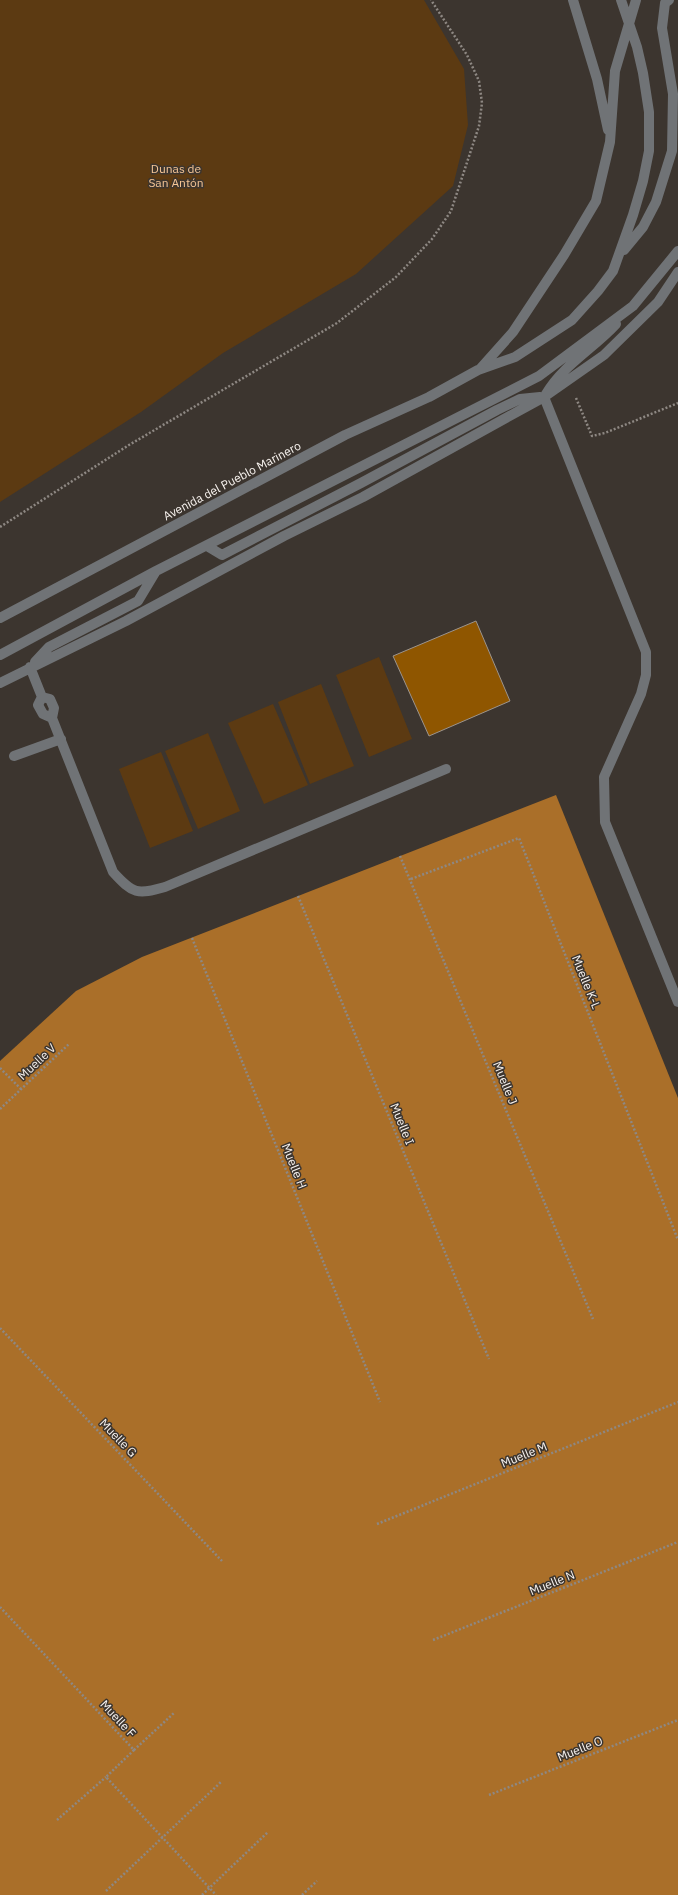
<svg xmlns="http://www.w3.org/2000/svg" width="678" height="1895" viewBox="0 0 678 1895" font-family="'IBM Plex Sans',sans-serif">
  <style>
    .green { fill: #5c3a12 }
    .water { fill: #aa6f29 }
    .building { fill: #8f5600; stroke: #9c948d }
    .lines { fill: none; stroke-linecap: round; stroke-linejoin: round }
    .path { stroke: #8e8883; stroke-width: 2.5; stroke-dasharray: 2 2; stroke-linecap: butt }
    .minor { stroke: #707376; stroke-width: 10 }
    .labels { text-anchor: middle; stroke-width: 3; stroke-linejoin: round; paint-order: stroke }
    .park-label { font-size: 12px; fill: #f7c695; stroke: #3c352f }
    .street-label { font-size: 12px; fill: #f8f3ef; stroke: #3c352f }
  </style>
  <rect width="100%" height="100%" fill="#3c352f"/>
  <path class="green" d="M0 0H424L464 69 468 125 453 186 356 274 223 353 141 412 0 502Z
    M379 657 412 739 369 757 336 675Z
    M321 684 354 766 310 784 278 702Z
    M273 704 308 785 264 804 228 723Z
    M208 733 240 811 198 829 165 751Z
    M161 752 193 831 150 848 119 769Z"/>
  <path class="water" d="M556 795 678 1098V1895H0V1061L76 991 142 957Z"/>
  <path class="building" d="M476 621 510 701 429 736 393 656Z"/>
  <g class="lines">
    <path class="path" d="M576 398 592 436 605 433 678 403
      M0 527 129 445 337 323 396 277 432 239 451 211 479 126 482 103 479 81 467 55 431 0
      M400 856 593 1319
      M411 879 519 838 678 1240
      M298 896 489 1359
      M192 938 380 1402
      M0 1068 21 1089
      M0 1109 69 1044
      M0 1328 222 1561
      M377 1524 678 1402
      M0 1607 134 1750 106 1777 216 1895
      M433 1640 678 1542
      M134 1750 174 1713
      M489 1795 678 1720
      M57 1820 106 1777
      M106 1891 222 1781
      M202 1895 268 1832
      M302 1895 317 1881"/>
    <path class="minor" d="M573 0 597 79 608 130
      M624 250 643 227 656 202 672 151 673 94 662 28 665 3 669 0
      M480 369 513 332 564 255 596 201 610 142 615 71 636 0
      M546 394C563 365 594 348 616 324
      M544 397 646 652V675L641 694 604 777 605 822 678 1002
      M207 546 222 555 361 483 497 410 520 399 540 397
      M0 618 345 435 429 397 478 370 515 357 572 320 598 291 613 271 633 215 643 181 649 151V112L643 73 637 47 621 0
      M0 655 156 571 539 376 633 306 678 251
      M35 662 49 647 138 601 156 571
      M30 667 42 697 50 699 54 708 52 718 113 872C133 894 137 895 165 887L446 769
      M0 683 126 621 284 536 363 497 544 397 604 355 658 302 678 272
      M42 697 38 705 43 714 52 718
      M14 756 61 739"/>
  </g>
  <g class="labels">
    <g class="park-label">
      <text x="176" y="173">Dunas de<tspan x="176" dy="14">San Antón</tspan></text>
    </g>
    <g class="street-label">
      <text transform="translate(232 481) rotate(-28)" y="4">Avenida del Pueblo Marinero</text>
      <text transform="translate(586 982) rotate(68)" y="4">Muelle K-L</text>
      <text transform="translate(37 1062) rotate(-43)" y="4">Muelle V</text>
      <text transform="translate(505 1083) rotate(68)" y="4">Muelle J</text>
      <text transform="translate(402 1124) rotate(68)" y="4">Muelle I</text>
      <text transform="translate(294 1166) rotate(68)" y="4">Muelle H</text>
      <text transform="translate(118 1438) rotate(46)" y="4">Muelle G</text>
      <text transform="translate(524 1455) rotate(-22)" y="4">Muelle M</text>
      <text transform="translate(552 1583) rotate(-22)" y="4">Muelle N</text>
      <text transform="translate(118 1719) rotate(47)" y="4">Muelle F</text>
      <text transform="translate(580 1749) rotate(-22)" y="4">Muelle O</text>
    </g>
  </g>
</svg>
